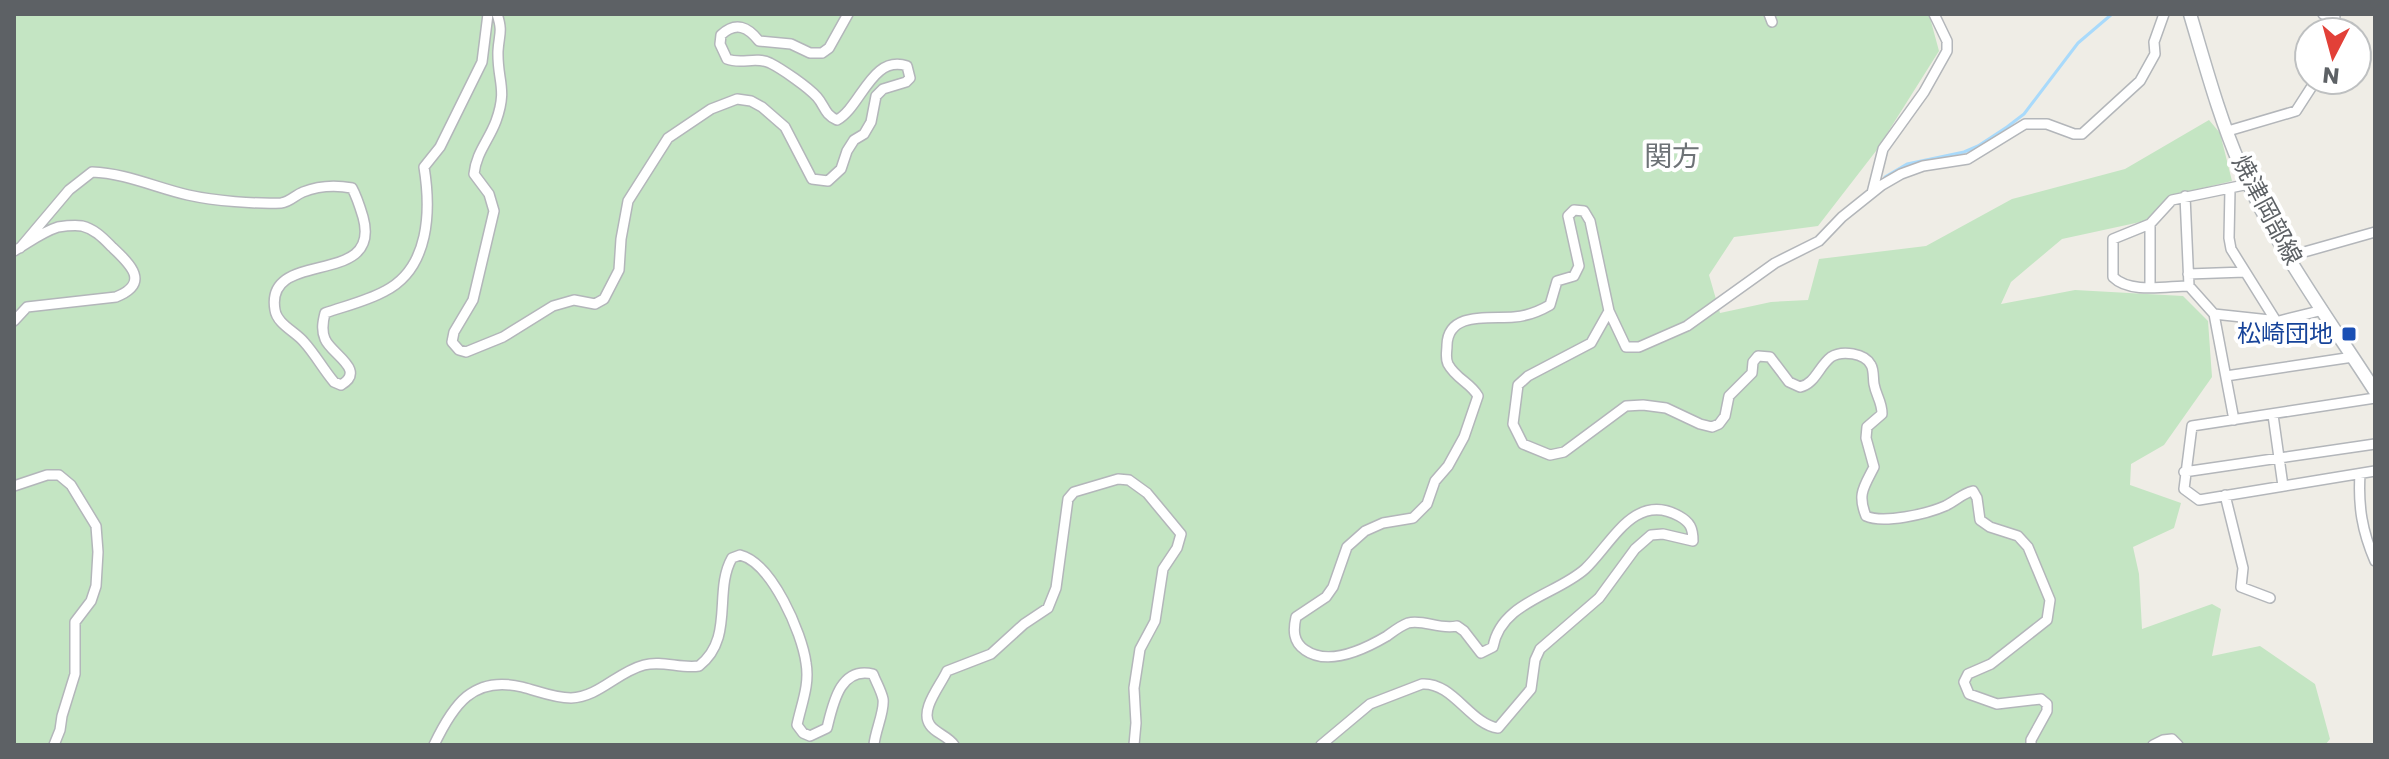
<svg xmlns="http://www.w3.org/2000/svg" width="2389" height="759" viewBox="0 0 2389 759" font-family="Poppins,'Noto Sans JP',sans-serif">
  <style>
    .green { fill: #c4e5c3 }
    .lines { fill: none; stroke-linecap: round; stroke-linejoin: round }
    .stream { stroke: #a9dafb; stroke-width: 3 }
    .minor-casing { stroke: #b3b6ba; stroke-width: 12 }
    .secondary-casing { stroke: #b4b8bc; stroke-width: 15 }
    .minor { stroke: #fff; stroke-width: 9 }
    .secondary { stroke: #fff; stroke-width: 12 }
    .transit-dot { fill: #1a4fb4; stroke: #fff; stroke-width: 3 }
    .labels { text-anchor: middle; stroke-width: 8; stroke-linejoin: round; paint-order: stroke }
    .street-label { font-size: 24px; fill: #5d6165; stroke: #fff }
    .transit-label { font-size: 24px; fill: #164399; stroke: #fff; text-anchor: end }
    .quarter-label { font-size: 28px; fill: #6e7377; stroke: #fff }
  </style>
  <rect width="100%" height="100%" fill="#efede6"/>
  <path class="green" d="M14 14H1929L1939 51 1876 151 1818 226 1734 237 1709 275 1720 313 1771 302 1808 300 1819 259 1926 246 2012 199 2125 169 2209 120 2220 133 2232 181 2169 196 2145 221 2062 239 2011 282 2001 304 2075 290 2183 296 2208 321 2212 377 2164 445 2131 464 2130 485 2181 503 2174 528 2133 547 2139 574 2142 629 2212 604 2221 609 2212 656 2260 646 2315 684 2330 739 2325 745H14Z"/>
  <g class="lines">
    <path class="stream" d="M1885 177 1907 164 1964 152 1978 146 2007 127 2024 114 2078 43 2112 14"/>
    <g class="minor-casing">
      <path id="minor" d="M497 14C503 32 499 34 498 51 497 81 508 88 496 121 489 140 476 153 474 174L489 194 494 211 473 300 454 332 452 342 459 350 466 352 503 337 553 306 574 300 595 304 604 299 619 270 621 239 628 201 668 138 711 109 737 99 751 101 762 107 785 127 812 179 828 181 841 169 847 151 854 140 864 134 871 122 876 96 883 89 906 82 910 78 907 66C872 54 861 107 837 120 824 114 825 106 817 97 808 87 782 69 770 63 755 56 742 65 727 59L720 44 721 35C736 21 748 27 759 41L791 44 810 53H822L829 48 848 14
        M1769 14 1772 22
        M2323 14 2335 19
        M2334 32 2335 14
        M2228 131 2296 111 2316 80
        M2230 189 2229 238 2231 249 2276 321
        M1872 193 1883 149 1924 92 1947 51V41L1934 14
        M2185 196 2189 286
        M2150 224V286
        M20 248 69 190 92 172C125 173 157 188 188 195 215 201 255 204 281 203 290 202 295 195 303 192 318 186 336 185 352 188 357 197 360 207 363 217 383 289 264 247 275 310 277 324 296 332 304 342 315 354 323 369 334 382L341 385C367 370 331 354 325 339 321 330 323 321 325 313 345 306 367 301 385 291 430 268 431 210 424 167L440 147 482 62 488 14
        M14 251C28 243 42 232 58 227 65 226 75 225 82 226 95 229 104 239 112 247 130 264 151 283 116 297L27 307 14 321
        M2290 256 2375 232
        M2188 274 2245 272
        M1609 311 1591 343 1528 376 1518 385 1513 424 1523 444 1550 455 1564 452 1626 406 1643 405 1666 408 1700 424 1712 427 1719 424 1725 416 1729 396 1752 373 1753 362 1758 356 1770 357 1789 382 1800 387C1815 384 1819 366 1831 357 1842 350 1865 353 1871 365 1874 370 1873 378 1874 384 1876 396 1882 401 1882 414L1867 427 1866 438 1874 467C1864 487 1857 494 1866 516 1883 524 1927 514 1945 506 1956 501 1961 494 1973 491L1977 498 1980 520 1990 527 2018 536 2028 547 2050 600 2047 620 1991 664 1968 674 1964 682 1969 694 1997 704 2041 699 2047 704V711L2031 740V745
        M2214 314 2189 286C2167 286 2130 294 2113 277V239L2150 224 2172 200 2249 184
        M2226 376 2353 357
        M2375 398 2192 426 2184 489 2199 500 2375 471
        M2273 415 2283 486
        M2234 420 2214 314 2279 321 2323 310
        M2184 472 2375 444
        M2360 474C2358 506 2362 531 2375 561
        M14 486 47 475H59L71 485 96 526 98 552 96 586 91 601 75 622V674L62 716 60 730 54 745
        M2225 495 2243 568 2241 587 2270 598
        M434 745C453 705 473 675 522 687 538 691 554 698 571 698 599 697 617 672 644 665 662 660 681 669 699 666 735 638 713 591 732 558L740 555C772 563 802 633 806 663 810 685 801 705 797 725L803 733 810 736 827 728C833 704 840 666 873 674 876 682 881 690 883 699 885 711 875 731 874 745
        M954 745C948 736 935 733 930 725 919 710 941 685 947 671L991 654 1024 624 1048 608 1056 588 1068 499 1074 492 1118 479 1129 480 1147 493 1181 534 1177 548 1163 569 1155 621 1140 649 1134 688 1136 723 1134 745
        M1321 745 1370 704 1422 684C1453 682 1470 724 1498 728L1531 689 1535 660 1540 649 1599 598 1635 549 1651 535 1663 534 1693 541C1693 528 1690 522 1679 516 1634 491 1611 545 1585 569 1556 595 1501 602 1493 647L1481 653 1464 631 1457 626C1439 630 1424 619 1408 623 1400 626 1394 631 1387 636 1365 649 1329 667 1305 650 1293 642 1293 630 1296 617L1326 597 1333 587 1347 547 1365 531 1383 523 1413 518 1427 504 1435 481 1448 466 1464 437 1478 396C1471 383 1456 379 1448 364 1445 358 1447 352 1447 345 1448 311 1490 319 1514 317 1527 316 1538 312 1550 305L1557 281 1574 276 1579 266 1568 216 1574 210 1584 211 1590 221 1609 311 1626 347H1639L1687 326 1775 263 1819 241 1842 217 1882 185 1901 174 1923 166 1968 159 2025 124H2047L2074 134H2082L2140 81 2155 54 2154 42 2164 14
        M2153 745 2163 740 2172 739 2178 745"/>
    </g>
    <g class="secondary-casing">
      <path id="secondary" d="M2190 14C2205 64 2219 117 2240 165 2274 245 2328 318 2375 391"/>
    </g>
    <use href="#minor" class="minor"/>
    <use href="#secondary" class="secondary"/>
  </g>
  <rect class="transit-dot" x="2341" y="326" width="16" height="16" rx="4"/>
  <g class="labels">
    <g class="street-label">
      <text transform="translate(2267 210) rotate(62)" y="8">焼津岡部線</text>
    </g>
    <g class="transit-label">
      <text x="2333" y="342">松崎団地</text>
    </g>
    <g class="quarter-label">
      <text x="1672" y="166">関方</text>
    </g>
  </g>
  <rect width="2389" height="759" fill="none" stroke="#5d6165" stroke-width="32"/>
  <g transform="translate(2333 56) rotate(186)"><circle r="38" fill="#ffffff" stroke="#bec0c1" stroke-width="2"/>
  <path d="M0-6L14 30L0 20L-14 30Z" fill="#e24038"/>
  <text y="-12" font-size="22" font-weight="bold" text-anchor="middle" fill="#5d6165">N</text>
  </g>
</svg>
